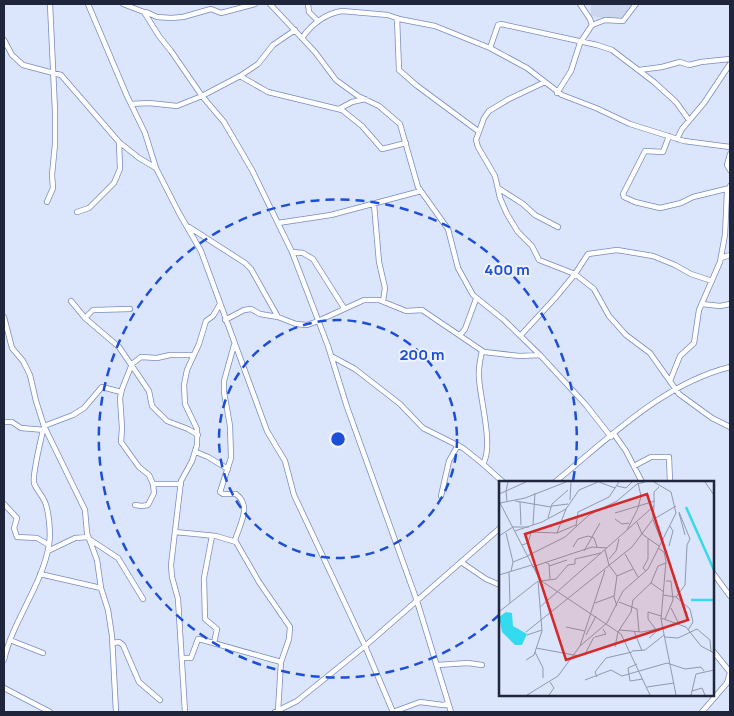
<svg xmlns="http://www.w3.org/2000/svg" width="734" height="716" viewBox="0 0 734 716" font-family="Manrope,sans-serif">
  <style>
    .built { fill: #ccd6ef }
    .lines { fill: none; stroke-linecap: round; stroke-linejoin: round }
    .street-casing { stroke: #788bbe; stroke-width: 6 }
    .street { stroke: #fff; stroke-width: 4.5 }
    .ring { fill: none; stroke: #1d4ed8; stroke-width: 2.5; stroke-dasharray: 9 6 }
    .inset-river { fill: none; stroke: #34dbef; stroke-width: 2.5 }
    .inset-road { fill: none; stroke: #9099ae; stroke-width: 1 }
    .view { fill: #d62828; fill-opacity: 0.15; stroke: #d62828; stroke-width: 2.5 }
    .inset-edge { fill: none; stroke: #1f263b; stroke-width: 2.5 }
    .centre { fill: #1d4ed8; stroke: #edf2fd; stroke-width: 2.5 }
    .ring-label { font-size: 15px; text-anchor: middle; font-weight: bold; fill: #1d4ed8; stroke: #edf2fd; stroke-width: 4; stroke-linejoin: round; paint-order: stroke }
  </style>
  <rect width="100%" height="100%" fill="#dbe5fb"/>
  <path class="built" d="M591 4H634L621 21 591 16Z"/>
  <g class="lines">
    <g class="street-casing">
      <path id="street" d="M123 4 144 12 159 36 171 51 202 96 224 122 252 170 292 252 328 346 347 407 417 601 451 712
        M270 4 315 52 336 80 358 96 379 106 400 124 418 187 448 229 458 268 473 295 504 320 540 355 586 405 611 437
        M308 4 309 12 318 21
        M580 4 590 19 592 25
        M146 12 157 17 171 18 183 17 211 9 221 13 255 4
        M397 18 399 70 416 85 478 131
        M302 38C312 24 324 14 342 11L388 15 399 19 435 26 490 48 527 68 562 95 596 108 630 124 684 141 730 147
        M4 40 12 55 23 65 61 75 119 142 139 158 156 168 145 133 127 96 88 4
        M490 48 498 25 501 24 597 45 612 50 654 82 676 102 689 120
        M639 70 662 67 680 62 689 65 701 62 730 59
        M240 76 268 92 342 110 362 126 382 149 406 143
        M545 82 509 99 489 111 484 118 476 140 478 147 495 176 500 198 507 214 518 232 532 246 539 260 575 274 594 289 609 316 626 335 650 353 679 394 712 418 730 427
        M557 93 571 71 580 43 592 25 605 20 623 21 636 4
        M131 104 149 103 177 106 202 96 240 76 258 64 273 45 295 30
        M339 109 352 102 365 99
        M669 136 663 152 645 151 623 194 624 197 635 202 660 208 681 203 693 197 730 188
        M677 139 682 129 704 103 730 64
        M730 154 727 165 730 170
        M156 168 179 213 201 251 267 431 285 461 294 495 365 646 393 712
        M498 188 523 204 535 215 558 227
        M47 202 53 188 52 175 55 144V111L50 4
        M374 204 379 262 385 288 383 301
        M77 212 89 208 114 183 120 169 119 142
        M278 223 331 215 421 191
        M189 227 245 263 251 269 278 317
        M292 252 303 253 313 259 344 308
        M721 258 730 255
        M71 301 85 318 119 347 149 391 152 406 167 421 188 429 198 435
        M702 304 720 306 730 304
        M4 317 12 348 23 361 30 375 36 401 44 426 85 510 87 533 97 560 101 588 108 610 112 636 116 712
        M85 318 93 310 130 309
        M225 320 244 310 251 309 260 314 278 317 296 324 307 325 318 321 364 300H379L406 311 422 310 484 352 520 356 540 355
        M460 335 465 329 476 299
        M521 335 556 297 575 274 588 254 617 250 653 256 675 265 691 274 712 281
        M234 345 224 381V392L230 426 231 458 220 492 223 494H236C252 506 240 524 235 540L236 542 259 582 290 627 289 639 281 662 278 711
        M482 351C480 360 478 369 479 378 480 399 494 446 483 464
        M331 356 355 369 400 404 423 428 463 448 483 464 503 482
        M670 381 680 356 694 343 699 310 720 262 725 235 727 192 730 186
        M4 422H12L21 428 45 430
        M44 426 73 415 84 408 102 387 121 392
        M614 434 626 451 642 482
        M196 452 208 457 228 469
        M634 466 651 457H669L670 482
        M555 482C608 439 662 384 730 367
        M153 484H181
        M441 496 449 461 458 445
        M4 504 17 518 14 528 17 537 37 538 49 545
        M135 505 142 506 148 505 154 493 153 484 149 475 139 467 121 442 122 428 120 398 122 389 132 364 141 357 157 358 170 355H194
        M175 532 216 536 236 542
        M212 536 204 578 205 619 217 629 214 643
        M89 539 118 558 143 599
        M48 551 75 538 88 537
        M461 562 486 579 500 585
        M713 573 730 596
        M40 574 101 588
        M10 640 43 653
        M113 643 119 642 123 645 139 682 160 700
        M713 651 730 672
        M182 658H191L198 639H199L281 662
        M4 660C12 622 42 586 49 545 51 534 49 509 44 500 41 494 36 489 34 483 32 475 41 440 43 430
        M437 665 468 663 482 665
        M4 688 50 712
        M185 712 178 599 172 577 171 565 181 481 192 461 197 445V429L185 404 184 385 187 370 199 344 206 321 213 316 220 304
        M275 712 297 701 365 646 500 528
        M393 712 420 702 443 705 448 704
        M702 712 727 683 730 673"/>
    </g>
    <use href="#street" class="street"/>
  </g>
  <g class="ring">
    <circle cx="338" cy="439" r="119"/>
    <path d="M499 615A239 239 0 1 1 573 481"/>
  </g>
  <g transform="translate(499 481)">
    <rect width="215" height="215" fill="#dbe5fb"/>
    <path d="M7 131 13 132 14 145 28 153 23 164H16L3 151 0 136Z" fill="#34dbef"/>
    <path class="inset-river" d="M187 26 215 89M192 119H215"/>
    <path class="inset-road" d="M100 1 116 7M206 1 215 14M139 2 142 15 139 27 128 49 155 25V11L160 6M118 5 127 7 133 1M0 13 7 10 9 1M71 19 72 1M0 20 41 99 122 153 151 214M8 20 7 10 27 1M16 20 52 26M21 21 22 44M1 22 26 17 67 1M53 25 69 23M116 32 156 20M180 32 186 54M49 37 53 23 69 9M116 38 123 43 130 42M155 38 177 25M154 39 165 66M138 41 143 53 160 65M34 44 36 12M77 45 79 31 110 16 120 1M14 46H30M16 50 43 41 67 28 80 9 99 1M7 52 14 81 12 90M58 52 67 28M0 55 14 46M23 64 29 62 32 51 58 52 77 44M170 65 174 50 171 45M74 66 79 58 89 55 95 57 98 66M159 67 165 71 167 80 162 138 177 214M106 69 110 84 118 95 115 116 118 125M85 70 101 42M126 73 139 96M28 75 66 56 90 34 118 20 138 3 146 1M110 78 117 70 120 58M14 81 29 75M46 81 50 83 51 98M50 85 68 79M33 86 93 66 108 67M147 90 144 87 149 78V58M10 91 11 122M0 94 33 84M118 95 134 88M42 100 57 98 69 84 76 83V78L102 72M152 102 165 111M164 114 177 116 191 128 194 141 189 149M177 116 186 104 188 64 191 58 180 31M120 121 138 128 140 151M96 122 115 115M41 126 128 49M172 127 179 141M1 130 39 100M162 137 187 146 202 165 215 172M166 138 174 119 172 100H167M108 142 124 110 149 88 177 32 172 11 155 1M67 146 86 150M120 149 143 151 164 147M135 150 143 170M27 151 133 66 154 38 155 25M28 154 43 149M87 154 97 135M96 156 107 153 104 148M166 156 179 157 198 148 211 159 212 171M150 157 158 150 149 138V131L162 135M81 165 108 142M116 166 119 151 132 131 134 119 152 102 159 85 167 82M37 167 80 175 86 173 95 156M133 170 146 169 165 154M36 171 44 187V197M27 179 35 174 43 150 39 100M138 183 129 187 131 200 144 198M98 196 96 191 107 177 133 171M86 199 112 189 123 195 168 182 186 188 202 186 205 190M148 206 175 202M193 210 203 207 206 214M28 214 59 195 81 165 106 89M50 214 55 207 51 201M192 214 197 193 215 189"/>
    <path class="view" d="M148 13 189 139 67 179 26 53Z"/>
    <rect width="215" height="215" class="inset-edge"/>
  </g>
  <circle cx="338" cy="439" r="8" class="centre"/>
  <g class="ring-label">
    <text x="507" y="275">400 m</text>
    <text x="422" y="360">200 m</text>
  </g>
  <rect width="734" height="716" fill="none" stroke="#1f263b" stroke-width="10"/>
</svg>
